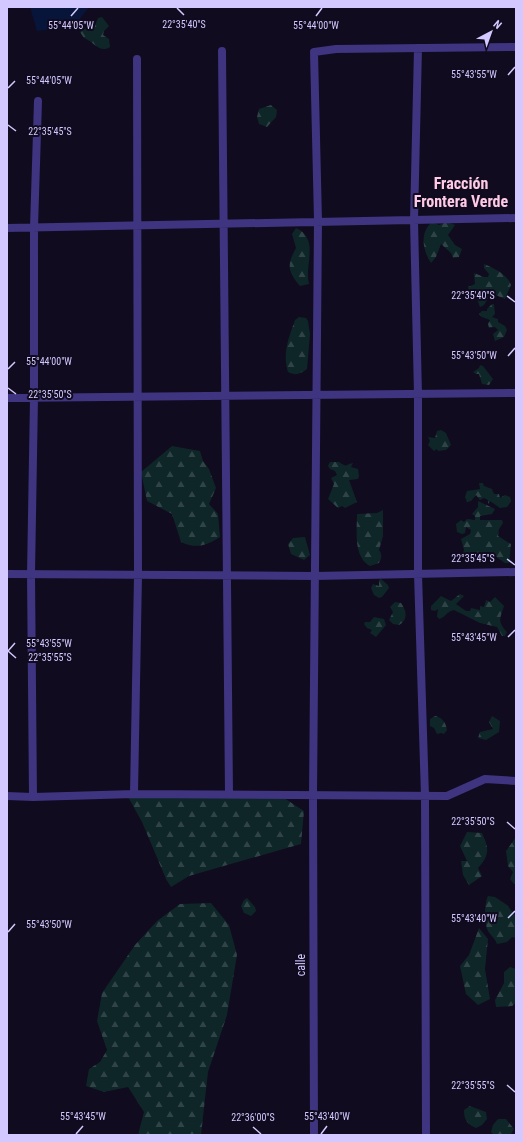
<svg xmlns="http://www.w3.org/2000/svg" width="523" height="1142" viewBox="0 0 523 1142" font-family="'Roboto Condensed',sans-serif">
  <style>
    .forest { fill: url(#forest-firs) }
    .water { fill: #07153b }
    .lines { fill: none; stroke-linecap: round; stroke-linejoin: round }
    .street { stroke: #3e347f; stroke-width: 8 }
    .ticks { fill: none; stroke: #d3c8ff; stroke-width: 1.5 }
    .labels { text-anchor: middle; stroke-width: 4; stroke-linejoin: round; paint-order: stroke }
    .street-label { font-size: 12px; fill: #d3c8ff; stroke: #100b1e }
    .district-label { font-size: 16px; font-weight: bold; fill: #ffcae6; stroke: #100b1e }
    .ticks-label { font-size: 10px; text-anchor: middle; fill: #d3c8ff; stroke: #100b1e; stroke-width: 4; stroke-linejoin: round; paint-order: stroke }
  </style>
  <defs>
    <pattern id="forest-firs" width="22" height="20" patternUnits="userSpaceOnUse"><rect width="22" height="20" fill="#0e2628"/><path d="M5 1l3.5 6h-7zM16 11l3.5 6h-7z" fill="#304448"/></pattern>
  </defs>
  <rect width="100%" height="100%" fill="#100b1e"/>
  <path class="forest" d="M102 17 109 26 104 31 103 35 109 39 110 47C100 54 93 41 84 38L80 32 86 28H94L98 18Z
    M271 105 277 110 276 117 267 127 259 124 257 117 259 109Z
    M432 222 439 225 447 222 455 225 448 235 455 245 462 249 459 257 453 258 451 253 441 244 436 257 431 263C423 251 419 233 432 222Z
    M296 228C320 239 304 264 309 284L300 286C287 271 287 264 296 248L292 234Z
    M484 264C494 268 508 275 511 285L505 299 491 293 484 305 480 307 477 299 469 294 468 287 475 284 474 273 484 277H488L489 274 484 268Z
    M492 304H494L495 314 492 317 498 319V322L505 326 507 330 504 337 495 341 493 334 498 330 495 327 489 328 488 324 490 320 482 317 479 314 482 311H487V309Z
    M299 317 306 318 308 321 310 334 307 369C300 374 296 376 288 372 282 354 289 337 295 320Z
    M480 365 483 366 493 379 489 385 482 384 479 374H476L473 372 479 368Z
    M441 430 446 433 451 445 446 450 438 451 437 449 434 451 428 445 430 441 428 437 435 438 437 431Z
    M172 446 200 451 203 461 209 469 216 488 209 504 218 514 220 537C206 546 196 549 181 542L172 514 147 501 141 472Z
    M330 462H339C348 468 344 465 353 463L351 467 358 469 359 476 358 479 349 480 357 502 345 508 342 506 338 508 328 499 334 484 331 478 337 475 335 471 330 469 328 466Z
    M479 483H483L484 486 492 489 494 494H499L500 498 505 495 510 497 511 501 507 507 500 508 490 501 488 504V500L484 498 480 500 476 495 471 501 467 502 465 497 467 491 480 489Z
    M478 501 495 509 492 514 480 516V520H502L503 523 499 529 498 536 511 544 509 563H505L489 552C476 551 477 561 466 562L462 556 464 550 461 539 470 534 471 530 466 527 465 533 462 534 457 532 456 524 461 520 464 522 467 519 475 520V516L472 514 478 507Z
    M383 510V536L379 550C382 554 382 558 379 563L370 566C353 557 357 530 357 514L377 513Z
    M305 537 310 555 304 560 291 554 288 544 293 538Z
    M381 579 388 585 389 588 382 597 379 598 374 595 371 588 373 584 379 586V580Z
    M460 594 464 596 456 604 466 611H470L471 608 480 610V606L484 607 486 600 490 602 495 597 504 606C501 617 496 621 507 632L505 636H502L497 627 480 623 454 610C447 611 445 618 439 619L437 616 438 609 435 611 431 610V606L441 596 451 601Z
    M395 602 401 603C407 611 408 620 399 625L393 624 389 620 393 612 390 607Z
    M374 617 384 619 386 625 376 637 370 633 372 630 367 628 364 624 365 622H370Z
    M435 716C442 717 446 723 447 730L444 734 441 733 437 734 434 728 430 726V719Z
    M492 716 500 721 499 732 486 740 478 738 480 732 493 729 489 722Z
    M127 795 281 796 304 811 301 844 189 876 171 887 166 879 142 822Z
    M467 832 482 833C489 848 490 855 478 868L482 876 469 885 463 875 461 861H467L460 846Z
    M516 837V884H514L510 879 513 872 508 866 506 851Z
    M488 896 495 897 507 905 516 917V938L512 937 507 942 497 944C495 938 491 936 488 931 484 924 484 903 488 896Z
    M247 898 255 907 256 911 251 916 244 913 241 906 244 900Z
    M211 903 229 925 237 955 227 1015 208 1072 201 1135H138L144 1112 128 1087 104 1092 86 1086 89 1069 100 1062 107 1050 97 1021 102 993 135 945 157 921 180 904Z
    M479 928 488 939 485 969 490 999 478 1005 466 994 460 966 469 955Z
    M510 967 516 969V1003L512 1006 496 1007 495 1000 504 983V972Z
    M470 1106 486 1112 487 1119 482 1125 476 1128C467 1124 464 1120 464 1110Z
    M498 1119H506L514 1129 510 1135H494L491 1132 493 1125Z"/>
  <path class="water" d="M30 7H89L74 26 37 31Z"/>
  <g class="lines">
    <path class="street" d="M418 48 414 220 418 395V574L425 796 426 1135
      M222 51 229 794
      M7 228 516 218
      M7 398 516 393
      M7 574 315 576 516 572
      M134 794 138 575 137 59
      M7 796 33 797 134 794 447 796 485 779 516 781
      M33 797 31 574 34 398V227L38 101
      M314 1135 313 795 318 221 314 52 336 49 516 47"/>
  </g>
  <path class="ticks" d="M177 8 184 15M71 16 78 8M316 16 322 8M508 75 515 67M8 88 15 81M8 125 16 131M507 296 515 302M508 356 515 348M8 369 15 362M8 388 16 394M507 559 515 565M508 637 515 630M8 651 15 643M8 651 16 658M507 822 515 829M508 918 515 911M8 932 15 924M507 1085 515 1092M253 1127 261 1134M76 1134 83 1126M321 1134 327 1126"/>
  <g class="labels">
    <g class="street-label">
      <text transform="translate(301 965) rotate(-90)" y="4">calle</text>
    </g>
    <g class="district-label">
      <text x="461" y="189">Fracción<tspan x="461" dy="18">Frontera Verde</tspan></text>
    </g>
  </g>
  <g class="ticks-label">
    <text x="184" y="28">22°35'40"S</text>
    <text x="71" y="29">55°44'05"W</text>
    <text x="316" y="29">55°44'00"W</text>
    <text x="474" y="78">55°43'55"W</text>
    <text x="49" y="84">55°44'05"W</text>
    <text x="50" y="135">22°35'45"S</text>
    <text x="473" y="299">22°35'40"S</text>
    <text x="474" y="359">55°43'50"W</text>
    <text x="49" y="365">55°44'00"W</text>
    <text x="50" y="398">22°35'50"S</text>
    <text x="473" y="562">22°35'45"S</text>
    <text x="474" y="641">55°43'45"W</text>
    <text x="49" y="647">55°43'55"W</text>
    <text x="50" y="661">22°35'55"S</text>
    <text x="473" y="825">22°35'50"S</text>
    <text x="474" y="922">55°43'40"W</text>
    <text x="49" y="928">55°43'50"W</text>
    <text x="473" y="1089">22°35'55"S</text>
    <text x="83" y="1120">55°43'45"W</text>
    <text x="327" y="1120">55°43'40"W</text>
    <text x="253" y="1121">22°36'00"S</text>
  </g>
  <rect width="523" height="1142" fill="none" stroke="#d3c8ff" stroke-width="16"/>
  <g transform="translate(491 32) rotate(41)" stroke="#100b1e" stroke-width="3" paint-order="stroke">
  <path d="M0-3L7 15L0 10L-7 15Z" fill="#d3c8ff"/>
  <text y="-6" font-size="11" font-weight="bold" text-anchor="middle" fill="#d3c8ff">N</text>
  </g>
</svg>
